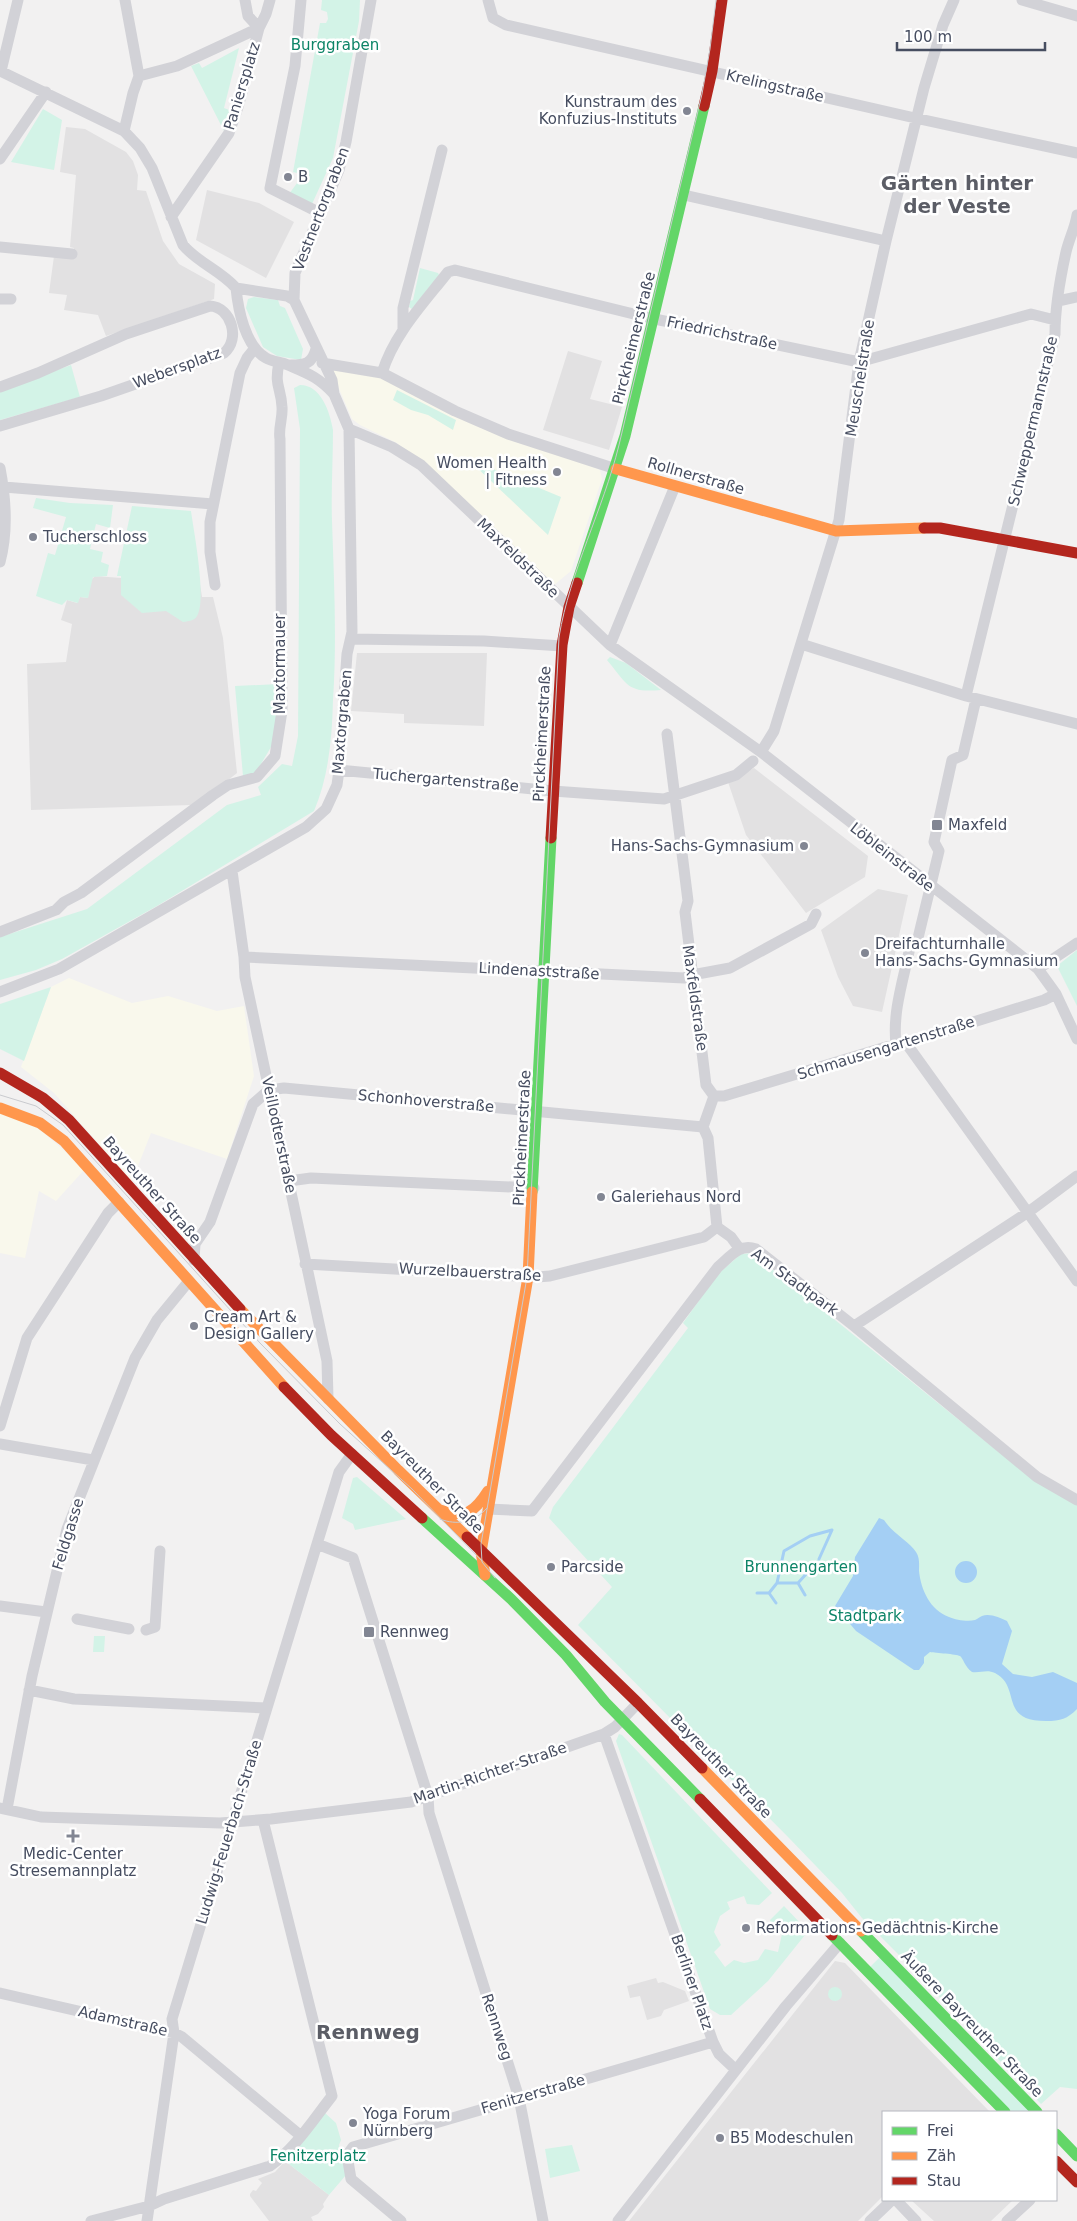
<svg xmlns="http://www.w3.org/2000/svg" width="1077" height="2221" viewBox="0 0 1077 2221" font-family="'DejaVu Sans',sans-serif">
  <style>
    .commercial { fill: #f9f8ec }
    .education { fill: #e2e1e2 }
    .green { fill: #d3f3e7 }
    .water { fill: #a4cff4 }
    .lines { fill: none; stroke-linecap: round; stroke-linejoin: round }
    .stream { stroke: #a4cff4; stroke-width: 3 }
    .street { stroke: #d2d2d7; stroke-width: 11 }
    .fast { stroke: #63d668; stroke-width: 11 }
    .slow { stroke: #ff974d; stroke-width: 11 }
    .jam { stroke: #b3261e; stroke-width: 11 }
    .tram { stroke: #c9cace; stroke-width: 1 }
    .poi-dot { fill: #828693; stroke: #fff; stroke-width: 2 }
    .labels { text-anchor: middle; stroke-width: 5; stroke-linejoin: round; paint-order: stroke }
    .park-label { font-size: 15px; fill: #0d8467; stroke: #fff }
    .street-label { font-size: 15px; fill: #464d60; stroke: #fff }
    .poi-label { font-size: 15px; fill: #464d60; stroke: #fff; text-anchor: start }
    .district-label { font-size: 20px; font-weight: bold; fill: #5b5d66; stroke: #fff }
  </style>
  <rect width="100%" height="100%" fill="#f2f1f1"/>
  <path class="commercial" d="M331 370 374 375 600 470 602 479 571 571 554 585 397 443 360 425 352 419Z
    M69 978 132 1003 168 996 217 1011 244 1006 254 1076 227 1159 151 1133 132 1181 54 1093 21 1067 51 987Z
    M0 1112 36 1126 85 1169 56 1201 39 1191 25 1258 0 1253Z"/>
  <path class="education" d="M66 127 85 129 126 152 133 161 138 175 137 190 146 191 163 241 179 264 215 284 214 299 106 336 98 315 64 310 67 295 49 293 54 256 72 258 74 248 70 247 76 175 60 172Z
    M207 190 259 203 294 222 266 278 196 240Z
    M568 351 602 361 590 399 622 407 609 450 543 430Z
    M95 576 200 584 202 597H213L223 638 237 773 213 792 191 805 31 810 27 664 66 662 72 624 61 620 67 600 77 603 80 597 88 598 90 581Z
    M357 653H487L484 726 404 723V714L351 711Z
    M754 768 868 856 865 877 806 913 746 835 728 782Z
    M878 889 908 895 882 1012 853 1006 838 977 821 930Z
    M835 1961 845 1963 990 2112H883V2196L858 2221H629Z
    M656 1978 658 1983 663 1982 685 1991 689 2001 664 2010 661 2016 647 2020 640 1996 630 1998 627 1986Z
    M285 2161 329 2195 323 2204 324 2207 318 2214 311 2217 313 2221H269L250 2196V2194L253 2190 256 2191 262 2183 258 2179 275 2172Z
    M911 2200H1013L991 2221H934Z"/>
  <path class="green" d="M322 0H360L359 21 333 158 312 204 289 194 300 179 297 173 293 172 320 23H326L328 19 327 12 321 10Z
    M239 48 224 108 232 111 224 131 191 66 199 63 202 68Z
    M43 109 62 120 54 170 11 162Z
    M420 268 438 273 439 275 412 309 409 307 410 301 413 300Z
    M254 297 278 300 280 306 285 308 303 349 301 360 277 356 263 347 246 308 248 299Z
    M71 365 80 397 0 420V391Z
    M300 385C321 385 330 412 333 430 333 460 331 491 332 521 334 581 337 640 333 700 332 737 329 776 314 811L157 906 62 959 36 970 0 980V937L87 909 227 805 261 795 258 787 282 764 292 766 298 736 300 429 294 388Z
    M397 390 456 420 453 430 428 415 411 410 393 400Z
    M474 461 561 497 548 535 472 463Z
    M36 498 70 503 113 505 110 528 96 524 94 532H90L88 539 92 540 90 549 103 552 101 562 109 565 107 576 93 577 88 598 80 597 78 603 67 600 62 605 36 596 48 553 55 555 66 517 33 508Z
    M132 506 191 511C194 533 207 599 197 616 194 621 189 621 183 622L166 611 142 613 121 595V576H117Z
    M610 657 626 663 661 690C627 693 628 685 607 660Z
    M279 684 274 742 255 774 243 776 235 686Z
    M1077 950V1006L1057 966Z
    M51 987 24 1061 0 1049V1004Z
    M752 1253 1031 1478 1077 1503V2089L1060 2087 1041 2104 907 1963 862 1918 842 1893 789 1838 578 1625 612 1587 549 1518 553 1507 688 1328 683 1323 718 1274 741 1254Z
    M357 1477 406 1519 355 1530 353 1524 342 1518 353 1478Z
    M94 1636H105L104 1652H93Z
    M619 1734 622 1735 772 1893 759 1905 747 1904 744 1896 727 1902 730 1909 720 1916 714 1932 721 1945 714 1952 725 1967 734 1960 744 1963 758 1960 765 1949 778 1952 782 1934 773 1932 770 1920 784 1906 804 1927 805 1935 768 1981 731 2015H720L710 2009 616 1741Z
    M880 1957 1030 2112H1012L870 1967Z
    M828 1994a7 7 0 1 1 14 0a7 7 0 1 1-14 0Z
    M325 2113 336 2123 341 2140 339 2145 346 2175 329 2195 285 2161Z
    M572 2145 580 2171 550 2178 545 2149Z"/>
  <path class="water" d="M879 1518 884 1520C893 1534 910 1542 916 1552 920 1558 919 1565 919 1571 921 1590 930 1610 949 1617 956 1620 968 1622 975 1620 978 1619 979 1617 982 1616 990 1613 1000 1618 1007 1621L1012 1631 1002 1664 1013 1674 1032 1677 1053 1672 1077 1683V1709C1067 1719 1061 1721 1046 1721 998 1721 1022 1687 995 1673 987 1669 981 1673 972 1672 965 1667 963 1658 960 1656 956 1654 936 1653 930 1652L924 1657V1663L919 1670H914L856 1631 835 1606 853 1576 855 1557Z
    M955 1572a11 11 0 1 1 22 0a11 11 0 1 1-22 0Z"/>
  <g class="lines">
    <path class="stream" d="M777 1583H798L817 1562
      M798 1583 805 1595
      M757 1593H769
      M769 1593 777 1583 784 1551 810 1536 832 1530 819 1559
      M769 1593 776 1603"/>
    <path class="street" d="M245 0 248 16 259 28 266 14 270 0
      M301 0 295 66 270 188 320 213
      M488 0 493 18 506 25 915 118 1077 153
      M1022 0 1077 16
      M0 71 124 131 140 148 152 168 183 245C198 263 220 270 236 288
      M1 71 18 0
      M139 76 177 66 259 28 238 107 229 133 171 217
      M124 131 133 93 139 76 125 0
      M0 159 46 92
      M684 195 886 241
      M0 247 72 254
      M236 288C238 309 245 346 266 358 273 362 281 362 288 365 309 374 318 377 334 394
      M236 288 287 296 294 300
      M0 299H11
      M1058 301 1077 297
      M403 329V308L442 150
      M322 363 382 373 455 411 508 434 616 469
      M291 365C305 365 312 364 316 349
      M382 373C394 334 423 304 448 272L455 270 650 318 859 362 1031 314 1055 320
      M0 387 38 373 126 334 210 306C231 307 241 339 224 353L101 396 0 426
      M349 429 392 447 421 465 610 645 761 752 1038 969 1056 994 1077 1039
      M0 468C6 499 8 532 0 562
      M4 487 213 504
      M215 585 210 552V522L240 373 247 358 255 348
      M351 639 484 641 562 646
      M801 644 966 696 1077 724
      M610 645 675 486
      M966 696 1055 334C1055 307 1060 279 1066 252 1069 239 1075 228 1077 215
      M667 734 685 877 688 901 685 912 706 1085 714 1096 703 1127 708 1138 717 1227 731 1237 739 1248
      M761 752 774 731 839 520 859 362 886 241 924 88 943 25 954 0
      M339 770 553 791 664 799 736 775 753 761
      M232 871 244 957 245 977 327 1361 328 1399
      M0 932 56 910 64 902 81 893 213 795 228 785 257 777 275 756 282 711 280 439C278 428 283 418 282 407 281 387 274 386 279 363
      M244 957 684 978 692 975 730 968 811 924 816 914
      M1038 969 1077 943
      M0 992 59 969 306 827 326 809 337 785 339 770 347 654 352 632 349 429 334 394 332 380 294 300 295 273 339 170 346 142 371 0
      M906 1043 1077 1281
      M896 1044C892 1010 905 975 911 942L918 938 939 851 934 842 952 760 963 755 976 699
      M269 1090 284 1088 703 1127
      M714 1096H724L896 1044 906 1043 1044 1000 1056 994
      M289 1181 311 1178 534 1188
      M194 1260 195 1244 210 1222 253 1104 269 1090
      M305 1264 537 1277 550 1276 704 1237 717 1227
      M854 1326 1027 1213 1077 1176
      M0 1426 27 1338 108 1213 119 1202
      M0 1444 93 1460
      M488 1509 532 1511 718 1267C730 1257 739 1243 756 1249L854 1326 1037 1477 1077 1500
      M317 1544 353 1558 428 1796 429 1813 519 2098 543 2221
      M0 1606 46 1612
      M77 1619 129 1629
      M146 1630 155 1627 160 1551
      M29 1690 74 1699 267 1708
      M604 1734 713 2042 719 2054 736 2070
      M0 1808 41 1817 220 1823 271 1819 411 1802 604 1734 615 1727 638 1703
      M7 1809 32 1676 67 1529 135 1358 157 1320 189 1281
      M0 1993 174 2033 182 2037 301 2136
      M896 2200 916 2221
      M91 2221 149 2206 164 2199 270 2166C295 2149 313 2120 332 2096L263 1820
      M147 2221 174 2033 172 2019 339 1472 352 1454
      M401 2221 351 2179 347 2155 353 2147 713 2042
      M618 2221 786 2006 840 1943
      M870 2221 892 2200
      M1007 2221 1030 2200"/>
    <path class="fast" d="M577 583 625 436 704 106
      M532 1192 551 838
      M422 1518 511 1599 566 1655 605 1702 700 1799
      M861 1931 1037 2112
      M832 1935 1005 2112
      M1056 2134 1077 2156"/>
    <path class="slow" d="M616 469 836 531 924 528
      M0 1108 40 1123 64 1141 284 1387
      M240 1309 398 1470 467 1537
      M440 1510C466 1518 474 1513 488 1491
      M485 1575 481 1552 528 1277 532 1192
      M702 1768 861 1931"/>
    <path class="jam" d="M704 106 712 71 722 0
      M924 528H940L1077 553
      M551 838 562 645 569 607 577 583
      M0 1073 43 1098 69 1120 240 1309
      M284 1387 331 1435 422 1518
      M467 1537 638 1703 702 1768
      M700 1799 832 1935
      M1056 2161 1077 2182"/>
    <path class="tram" d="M0 1095 36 1106 63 1125 260 1343 340 1424 412 1489 482 1561
      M440 1519C457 1526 475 1522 487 1508
      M495 1578 482 1562 481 1544 527 1277 559 637C570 571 603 510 619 445L702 94 710 49 716 0"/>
  </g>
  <g class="poi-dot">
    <circle cx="687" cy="111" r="5"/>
    <circle cx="288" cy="177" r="5"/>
    <circle cx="557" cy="472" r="5"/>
    <circle cx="33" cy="537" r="5"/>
    <rect x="931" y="819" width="12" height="12" rx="2.5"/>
    <circle cx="804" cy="846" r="5"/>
    <circle cx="865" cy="953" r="5"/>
    <circle cx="601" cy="1197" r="5"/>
    <circle cx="194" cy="1326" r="5"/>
    <circle cx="551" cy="1567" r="5"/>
    <rect x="363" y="1626" width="12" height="12" rx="2.5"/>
    <path d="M70.5 1828.5h5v5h5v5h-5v5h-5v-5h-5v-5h5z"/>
    <circle cx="746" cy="1928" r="5"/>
    <circle cx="353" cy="2123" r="5"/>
    <circle cx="720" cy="2138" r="5"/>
  </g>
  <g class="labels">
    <g class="park-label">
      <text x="335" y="50">Burggraben</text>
      <text x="801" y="1572">Brunnengarten</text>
      <text x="865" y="1621">Stadtpark</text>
      <text x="318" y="2161">Fenitzerplatz</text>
    </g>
    <g class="street-label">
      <text transform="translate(242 86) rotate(-73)" y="5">Paniersplatz</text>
      <text transform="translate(775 86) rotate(13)" y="5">Krelingstraße</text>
      <text transform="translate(321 209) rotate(-69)" y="5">Vestnertorgraben</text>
      <text transform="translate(722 333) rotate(12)" y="5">Friedrichstraße</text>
      <text transform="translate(634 338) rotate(-76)" y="5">Pirckheimerstraße</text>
      <text transform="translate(177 368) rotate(-20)" y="5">Webersplatz</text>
      <text transform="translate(860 378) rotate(-81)" y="5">Meuschelstraße</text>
      <text transform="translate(1033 421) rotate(-77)" y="5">Schweppermannstraße</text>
      <text transform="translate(696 476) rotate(16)" y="5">Rollnerstraße</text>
      <text transform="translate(518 558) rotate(44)" y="5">Maxfeldstraße</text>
      <text transform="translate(280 664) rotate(-90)" y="5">Maxtormauer</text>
      <text transform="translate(342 722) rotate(-85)" y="5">Maxtorgraben</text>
      <text transform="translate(542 734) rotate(-87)" y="5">Pirckheimerstraße</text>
      <text transform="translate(446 780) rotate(5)" y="5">Tuchergartenstraße</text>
      <text transform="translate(892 857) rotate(38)" y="5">Löbleinstraße</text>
      <text transform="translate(539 971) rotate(3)" y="5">Lindenaststraße</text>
      <text transform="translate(695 998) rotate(82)" y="5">Maxfeldstraße</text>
      <text transform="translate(886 1048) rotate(-17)" y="5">Schmausengartenstraße</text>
      <text transform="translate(426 1101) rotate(5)" y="5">Schonhoverstraße</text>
      <text transform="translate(279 1135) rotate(78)" y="5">Veillodterstraße</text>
      <text transform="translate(522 1138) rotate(-87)" y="5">Pirckheimerstraße</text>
      <text transform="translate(152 1190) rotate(48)" y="5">Bayreuther Straße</text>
      <text transform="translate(470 1272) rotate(3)" y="5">Wurzelbauerstraße</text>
      <text transform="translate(795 1282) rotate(36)" y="5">Am Stadtpark</text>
      <text transform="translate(432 1482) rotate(45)" y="5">Bayreuther Straße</text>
      <text transform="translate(68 1534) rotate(-73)" y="5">Feldgasse</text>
      <text transform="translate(721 1766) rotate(46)" y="5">Bayreuther Straße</text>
      <text transform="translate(490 1773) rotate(-19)" y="5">Martin-Richter-Straße</text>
      <text transform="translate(229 1832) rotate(-73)" y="5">Ludwig-Feuerbach-Straße</text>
      <text transform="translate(692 1982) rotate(71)" y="5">Berliner Platz</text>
      <text transform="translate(123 2021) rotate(13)" y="5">Adamstraße</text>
      <text transform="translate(972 2024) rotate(46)" y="5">Äußere Bayreuther Straße</text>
      <text transform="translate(497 2027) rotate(72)" y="5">Rennweg</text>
      <text transform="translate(533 2094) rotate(-16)" y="5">Fenitzerstraße</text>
    </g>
    <g class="poi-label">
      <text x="677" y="107" text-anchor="end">Kunstraum des<tspan x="677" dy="17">Konfuzius-Instituts</tspan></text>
      <text x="298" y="182">B</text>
      <text x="547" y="468" text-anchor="end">Women Health<tspan x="547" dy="17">| Fitness</tspan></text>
      <text x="43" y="542">Tucherschloss</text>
      <text x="948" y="830">Maxfeld</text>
      <text x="794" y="851" text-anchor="end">Hans-Sachs-Gymnasium</text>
      <text x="875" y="949">Dreifachturnhalle<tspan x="875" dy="17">Hans-Sachs-Gymnasium</tspan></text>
      <text x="611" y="1202">Galeriehaus Nord</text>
      <text x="204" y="1322">Cream Art &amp;<tspan x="204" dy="17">Design Gallery</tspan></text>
      <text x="561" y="1572">Parcside</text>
      <text x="380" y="1637">Rennweg</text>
      <text x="73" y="1859" text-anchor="middle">Medic-Center<tspan x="73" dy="17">Stresemannplatz</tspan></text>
      <text x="756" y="1933">Reformations-Gedächtnis-Kirche</text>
      <text x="363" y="2119">Yoga Forum<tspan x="363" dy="17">Nürnberg</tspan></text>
      <text x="730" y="2143">B5 Modeschulen</text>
    </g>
    <g class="district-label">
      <text x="957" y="190">Gärten hinter<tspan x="957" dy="23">der Veste</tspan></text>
      <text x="368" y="2039">Rennweg</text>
    </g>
  </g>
  <rect x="882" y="2111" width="175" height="90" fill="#ffffff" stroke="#b5b8bf"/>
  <rect x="892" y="2127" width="25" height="8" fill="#63d668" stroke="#b5b8bf"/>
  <text x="927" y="2136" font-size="15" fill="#464d60">Frei</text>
  <rect x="892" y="2152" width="25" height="8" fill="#ff974d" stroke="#b5b8bf"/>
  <text x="927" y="2161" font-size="15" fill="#464d60">Zäh</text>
  <rect x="892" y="2177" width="25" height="8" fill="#b3261e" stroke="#b5b8bf"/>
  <text x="927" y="2186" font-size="15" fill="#464d60">Stau</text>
  <path d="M897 42v8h148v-8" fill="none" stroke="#464d60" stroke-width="2.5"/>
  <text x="904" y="42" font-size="15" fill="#464d60" stroke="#ffffff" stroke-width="4" paint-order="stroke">100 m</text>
</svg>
